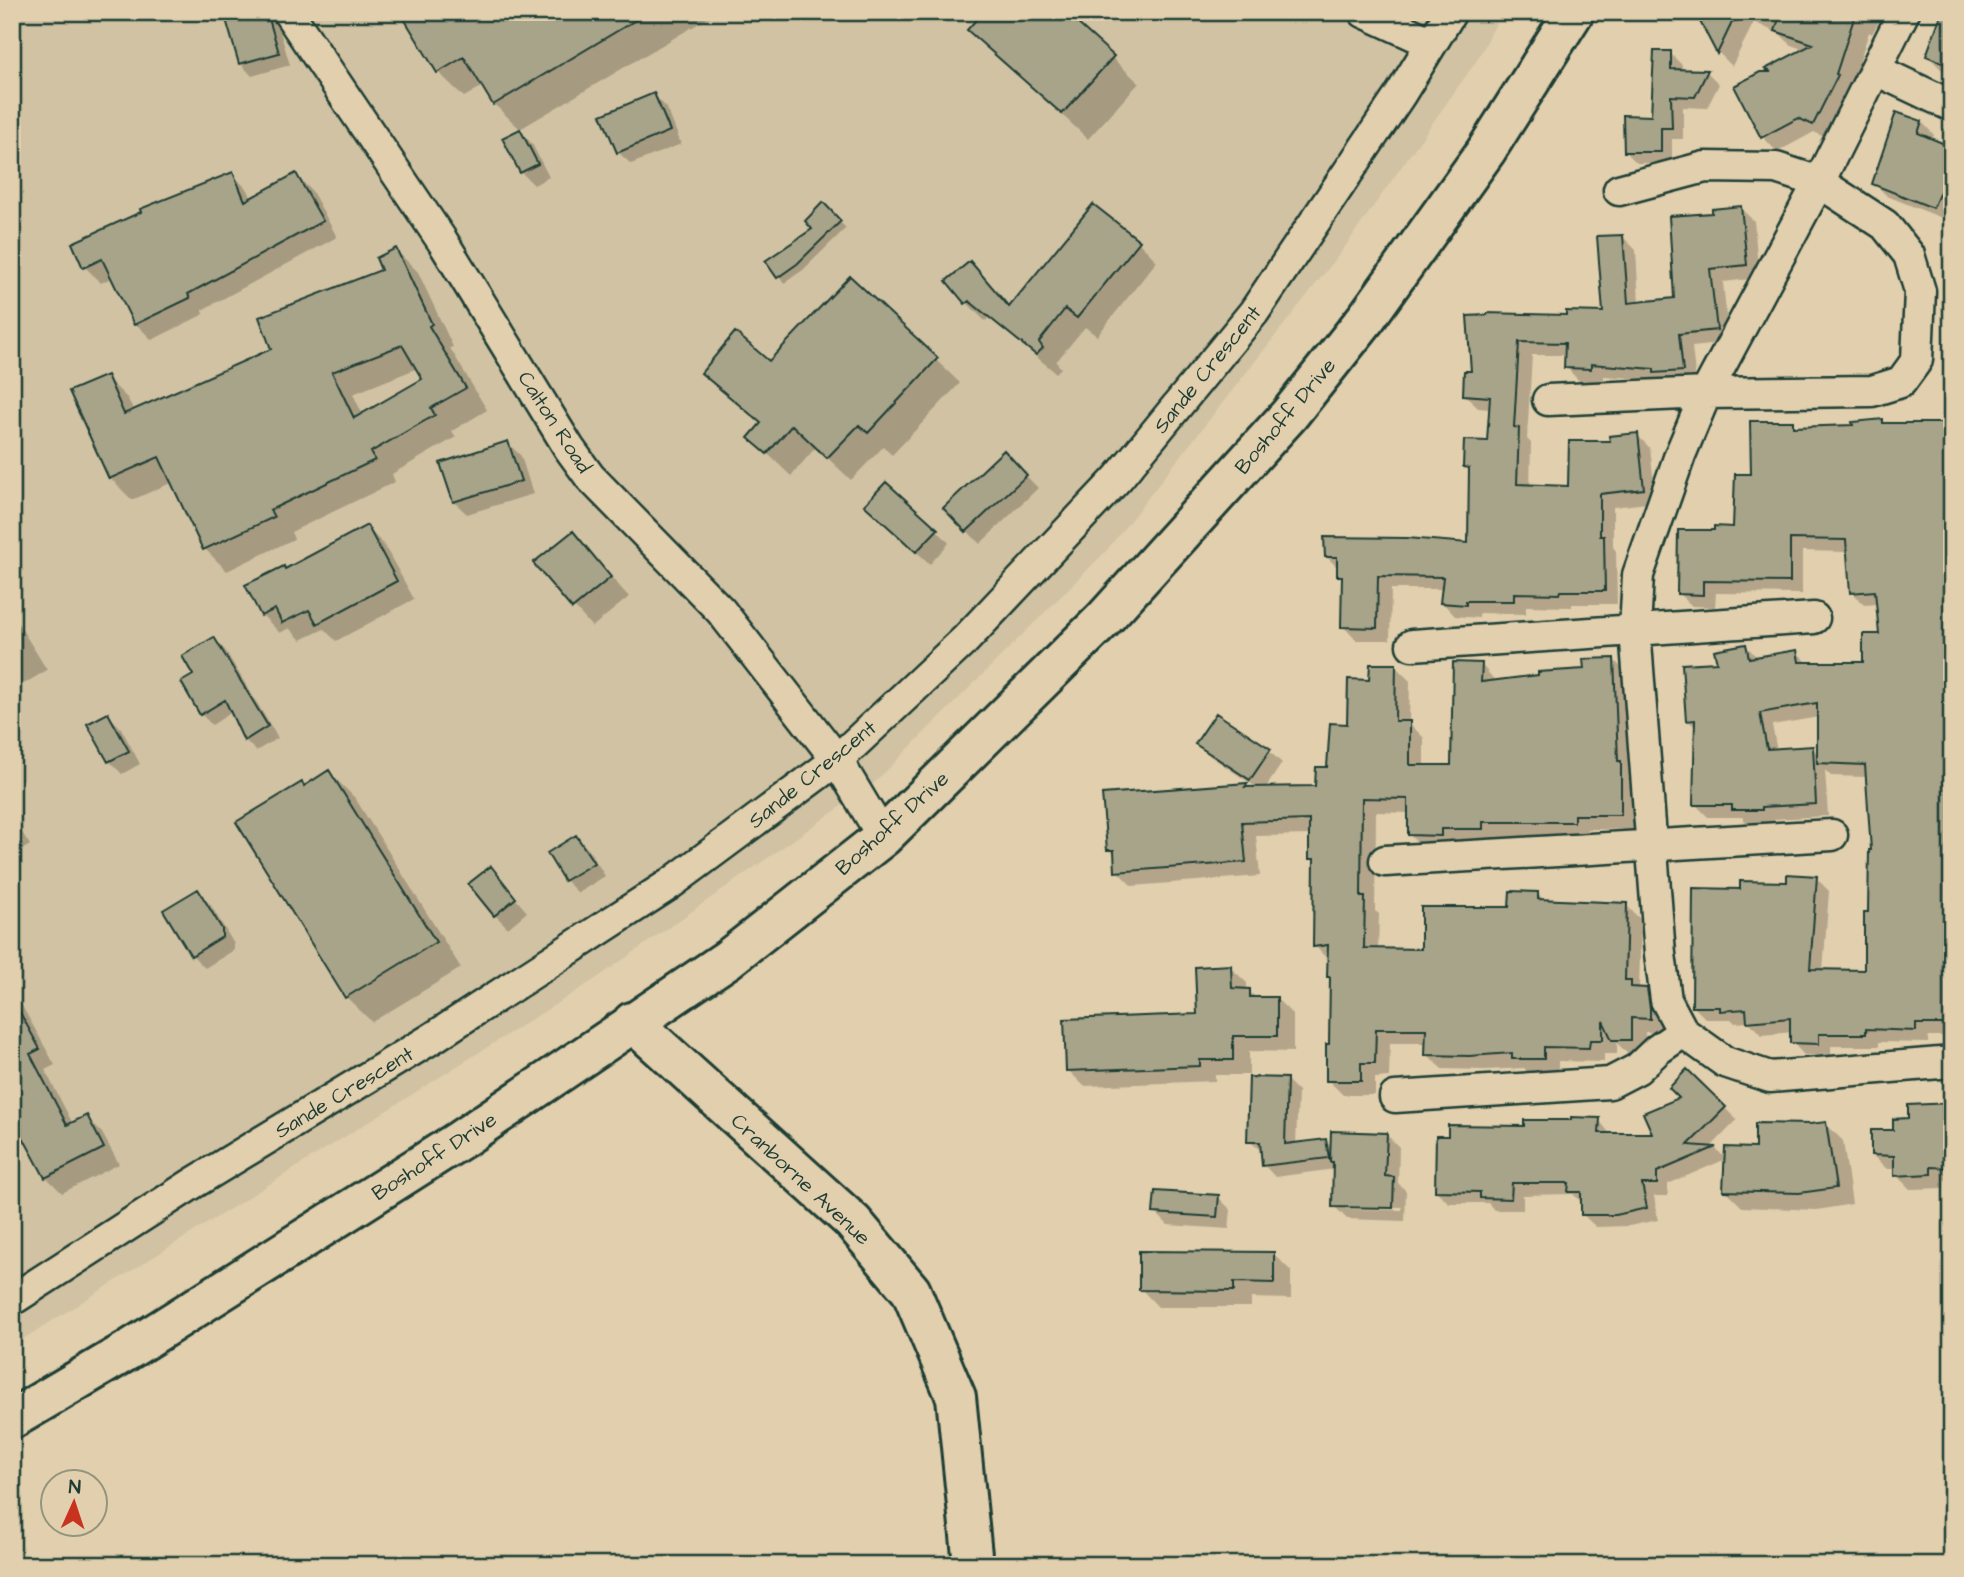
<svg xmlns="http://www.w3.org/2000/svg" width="1964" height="1577" viewBox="0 0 1964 1577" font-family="'Architects Daughter',sans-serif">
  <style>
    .built { fill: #d0c2a2 }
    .shadow { fill: #0003; fill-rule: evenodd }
    .building { fill: #a8a48a; stroke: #1f3d34; stroke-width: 2; fill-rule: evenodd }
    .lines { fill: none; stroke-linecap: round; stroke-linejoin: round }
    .street-casing { stroke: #1f3d34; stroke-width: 35 }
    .secondary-casing { stroke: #1f3d34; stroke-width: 44 }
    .street { stroke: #e1cfad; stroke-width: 30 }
    .secondary { stroke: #e1cfad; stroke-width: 38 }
    .labels { text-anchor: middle; stroke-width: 5; stroke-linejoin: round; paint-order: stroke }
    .street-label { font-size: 21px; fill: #1f3d34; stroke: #e1cfad }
  </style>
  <rect width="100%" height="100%" fill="#e1cfad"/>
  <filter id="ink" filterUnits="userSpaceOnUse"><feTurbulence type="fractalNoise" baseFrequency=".0143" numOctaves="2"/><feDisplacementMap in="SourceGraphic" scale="14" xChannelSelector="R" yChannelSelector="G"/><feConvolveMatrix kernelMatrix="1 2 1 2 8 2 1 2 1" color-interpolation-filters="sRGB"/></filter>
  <g filter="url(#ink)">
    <path class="built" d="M12 12H1502L1477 60 1341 252 1106 551 874 783 594 980 12 1346Z"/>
    <path class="shadow" d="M231 12H270L276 18 290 65 252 76 240 63Z
      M405 12H718L520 129 494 104 483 86 464 97 438 72Z
      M720 12H736L726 18Z
      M1063 12 1139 83 1088 139 970 30Z
      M1697 12H1884L1872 34 1869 32 1850 90 1828 139 1814 132 1777 152 1763 137 1773 74 1768 70 1805 50 1791 45 1781 35 1754 22 1732 66 1718 52Z
      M1952 12V73L1941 69 1928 56Z
      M1670 53 1682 65V71L1707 72 1719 84 1707 108 1683 107V139H1672V163H1637L1625 151 1653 118Z
      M654 95 667 108 681 144 631 164 618 152Z
      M1897 114 1922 122 1934 135 1932 141 1952 149V222L1887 196 1874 183Z
      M520 131 532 144 549 177 534 185 521 172Z
      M232 174 248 190 252 199 296 175 312 191 337 237 202 310 204 314 152 340 136 324 113 277 101 283 85 267 143 213Z
      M823 205 846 228 803 270 784 283 768 262 815 229Z
      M1740 208 1754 221 1759 278 1723 282 1729 343 1692 347 1696 383 1604 376V381H1579L1566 367V355H1532L1527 439 1531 443 1530 487 1570 488 1612 443 1637 435 1650 448 1656 502 1613 507V547L1616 551 1617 604H1572V607L1526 606V614L1479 613V618L1455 616 1442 602 1443 589H1391L1390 640H1356L1343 626 1344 580 1339 575V569L1326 556 1470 545V472L1465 467 1489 443 1491 409 1478 408 1465 395 1472 373 1468 318 1567 316 1605 313 1623 237 1636 250 1639 304 1676 300 1714 215Z
      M1139 243 1157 261 1097 336 1085 327 1056 362 1061 368 1056 373 989 318 985 321 967 303 970 264 1010 308Z
      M396 250 418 272 453 347 450 348 487 410 452 431 456 437 392 474 395 482 291 532 294 539 227 571 205 549 173 482 132 500 110 478 106 377 128 399 134 411 273 350 384 271ZM418 368 425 379 363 415 353 394Z
      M850 278 960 383 892 455 883 447 851 480 816 447 791 476 751 438 761 425 703 372 769 364Z
      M1882 421 1886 425H1952V1036H1928V1043L1879 1042V1046H1831V1056L1804 1055 1792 1042V1032L1762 1035 1749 1022 1735 1023 1731 1019H1706L1693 1006 1742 891 1816 878 1829 891 1823 971H1866L1873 852 1868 777 1831 776 1825 770 1828 816 1774 819V822H1746L1742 817H1708L1695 804 1696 728 1688 720 1719 663 1746 646 1758 658 1797 652 1809 664H1865L1881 636 1878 604 1865 605 1852 592 1848 552 1802 551V594L1716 593 1715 607 1692 606 1679 594 1715 532 1735 528 1753 476 1792 423 1799 429 1855 427ZM1819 717V755L1812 748 1777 751 1772 725Z
      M508 443 521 456 533 494 467 514 454 502Z
      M1004 453 1038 488 980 544 945 508Z
      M879 518 937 530 949 543 930 564Z
      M367 527 384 545 414 599 336 641 324 629 301 640 289 628 280 633 262 615 286 571Z
      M572 533 629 597 592 627 536 564Z
      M12 617 18 623 47 670 12 691Z
      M214 639 225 650 278 738 256 751 245 740 232 712 212 725 201 714 196 675Z
      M1614 660 1629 675 1635 778V830L1588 829V836L1497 837V843L1425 850 1410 835V813L1376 812 1375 911 1379 914 1378 950 1423 951 1538 894 1545 901 1626 905 1641 920 1639 989 1646 990 1661 1005 1664 1024V1033L1645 1032V1054H1628L1617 1043V1054H1604V1062L1558 1061V1073H1529L1524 1068 1485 1070 1442 1069 1427 1054 1428 1043H1390L1389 1077 1375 1078V1095H1343L1328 1080 1331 1046 1332 979 1329 961 1315 946 1316 863 1311 858V835L1256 836 1260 876 1132 886 1117 871 1116 857 1109 849 1104 795 1247 785 1252 789H1259L1210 756 1197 744 1269 751 1282 763 1265 789 1317 788 1371 682 1395 666 1410 681 1409 723 1424 738V767H1453L1481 664 1496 682 1585 670Z
      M108 715 121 728 140 764 122 774 109 761 90 725Z
      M329 772 355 798 461 968 372 1022 346 997 305 787Z
      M12 817 30 845 12 856Z
      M576 837 589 850 605 876 578 893 565 880Z
      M490 869 527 912 508 928 495 915Z
      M198 892 210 904 234 944V950L205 968 192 955Z
      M1230 967 1247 983V990L1258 999H1277L1293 1015V1052L1249 1051V1075H1215V1081L1084 1086 1068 1070 1199 1016Z
      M12 988 55 1065 45 1070 73 1124 86 1117 102 1133 119 1164 62 1193 46 1177 12 1113Z
      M1687 1071 1737 1120 1710 1148H1715L1726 1159 1668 1184V1196H1654L1658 1220 1629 1226 1596 1227 1583 1215V1204L1573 1194 1523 1195V1210H1494L1488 1203H1449L1436 1191 1525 1128 1599 1120 1611 1135H1655L1682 1099Z
      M1287 1080 1298 1091 1296 1145 1326 1141 1332 1148 1386 1134 1399 1147 1398 1183 1406 1191 1405 1221 1347 1219 1334 1206 1335 1169 1275 1177 1264 1165 1263 1152 1249 1141ZM1345 1206 1402 1207V1210L1345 1209Z
      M1952 1106V1181L1944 1180V1188L1910 1189 1896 1175V1169H1887L1872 1155 1910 1120Z
      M1826 1124 1843 1141 1852 1204 1817 1210 1742 1207 1725 1190 1756 1150 1810 1126Z
      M1218 1197 1231 1210 1229 1229 1168 1225 1155 1212Z
      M1274 1254 1291 1271V1299L1251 1298V1307H1158L1141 1289Z"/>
    <path class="building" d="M237 12H267L279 53 239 64 225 16Z
      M400 12H649L493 105 464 57 437 73Z
      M983 12H1065L1114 56 1062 114 967 30Z
      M1695 12H1737L1717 54Z
      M1781 12H1856L1836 74 1838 75 1813 125 1798 118 1761 138 1734 86 1760 72H1771L1765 69 1813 44 1775 31Z
      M1942 12H1952V66L1926 56Z
      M1654 51H1671V69L1708 70 1695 97 1671 96 1672 128H1661V152H1624L1623 115 1651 116Z
      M654 93 670 131 617 153 601 115Z
      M1896 112 1922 121 1918 133 1952 147V164L1933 208 1872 184Z
      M520 129 538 164 520 173 502 138Z
      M233 172 245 201 296 173 323 221 188 294 190 298 134 325 102 259 83 268 72 243 141 212 140 209Z
      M823 202 841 221 797 264 777 278 765 261 812 229 805 221Z
      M1093 204 1140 241 1077 318 1065 309 1039 342 1043 348 1036 355 969 301 965 304 946 281 970 261 1009 307Z
      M1741 206 1747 265 1710 269 1717 330 1679 334 1683 371 1654 373V369L1591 364V369L1564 368 1565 343 1519 342 1514 427 1519 428 1517 484 1568 486 1569 441H1610L1609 436 1638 433 1644 489 1600 494V536H1604L1605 591H1560L1559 594 1514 593V601H1466V605L1440 603 1443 577 1378 576 1377 628 1341 627 1342 576H1337V557H1325L1324 537 1407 538 1468 543 1469 468 1463 467 1464 440 1487 441 1490 397 1463 395 1464 371H1471L1467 316 1487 315V313L1566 315V311L1603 312 1597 236 1623 235 1628 303 1674 298 1669 216 1712 213V209Z
      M396 248 432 324 429 326 466 388 431 408 435 415 371 452 375 460 270 510 274 517 203 550 159 457 109 479 69 391 107 375 124 414 271 349 259 317 381 270 376 258ZM402 345 422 379 354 418 332 372Z
      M850 276 938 358 868 433 859 425 827 458 792 425 767 454 748 438 761 423 701 373 735 332 769 361Z
      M1883 419V423H1952V1024H1916V1031L1866 1029V1034H1819V1044L1790 1043V1018L1747 1022 1746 1009 1720 1011V1007H1692L1693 888 1740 889V881L1787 882V874L1817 876 1810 969 1864 970V912H1868L1869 850H1871L1865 765 1817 763V703L1760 713 1767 749 1813 746 1816 804 1762 807V810H1732V805H1693L1695 720 1686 721 1682 664 1717 662 1714 650 1746 644 1749 658 1797 650 1799 662H1863V634H1879L1875 591 1850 593 1846 540 1790 539V582L1703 581V595L1677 594 1678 530H1714V526L1733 527 1735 474H1751L1750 421H1793V427L1853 425 1852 422Z
      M508 441 521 481 453 502 440 463Z
      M1004 450 1027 475 966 532 943 508Z
      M886 482 938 529 916 552 864 505Z
      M367 525 397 581 317 624 309 610 282 623 275 609 261 616 245 585 284 566 285 569Z
      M573 531 611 577 572 609 533 563Z
      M214 637 268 726 244 741 225 700 200 715 181 682 193 675 182 656Z
      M1614 658 1618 761H1621V815H1574V822H1483V829H1441V836L1408 835V799L1362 798 1361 897H1365L1364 948 1421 949V907H1509L1510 891 1538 892V899L1627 903 1625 980H1631V987L1647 988 1650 1008V1019L1631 1018V1040H1612L1603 1021V1040H1590L1589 1048 1544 1047V1059H1512V1053L1469 1056 1425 1055 1426 1029H1376L1375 1063H1361V1081H1326V1044H1329L1330 977H1327L1328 945 1313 947 1314 859H1309V820L1242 822 1246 862 1115 872 1114 850H1107L1102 794 1248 783 1245 787 1315 786 1316 767H1327L1330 723 1347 724 1348 679 1369 680 1370 664H1396L1395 721H1410V765H1451L1453 662 1482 663 1481 682 1538 675V672L1584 669 1583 659Z
      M108 713 129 751 108 762 87 724Z
      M1216 713 1271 749 1250 780 1195 744Z
      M329 770 436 942 345 998 236 822 302 782 304 786Z
      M576 835 594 863 564 881 547 853Z
      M491 866 516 898 494 916 468 884Z
      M198 889 222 929V937L191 956 163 910Z
      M1231 965 1232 988 1250 989V997H1277V1036H1233V1060H1200V1066L1066 1071 1064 1019 1197 1014 1195 967Z
      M12 998 40 1049 30 1054 67 1125 87 1115 104 1148 45 1178 12 1117Z
      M1687 1069 1726 1107 1688 1145 1716 1147 1657 1172V1184H1642L1647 1208 1616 1215H1581V1192H1568L1569 1183H1512L1511 1199 1480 1198V1192L1435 1191 1436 1136H1448V1125L1524 1126V1120H1571V1117L1600 1118 1599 1133H1652L1643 1113 1679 1098 1669 1088Z
      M1249 1077 1287 1078 1285 1144 1326 1139 1329 1158 1262 1166 1260 1142H1247Z
      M1952 1103V1168L1931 1167V1174L1894 1176V1156L1871 1155V1130H1893V1119L1908 1118V1105Z
      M1826 1122 1836 1188 1799 1193 1723 1191 1725 1147 1755 1148V1123L1810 1124Z
      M1331 1131 1387 1133 1385 1176 1394 1177 1393 1208 1332 1207 1333 1162H1330Z
      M1155 1191 1219 1195 1217 1217 1153 1213Z
      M1139 1251 1274 1252V1283L1234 1282V1291L1139 1290Z"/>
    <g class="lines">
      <g class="street-casing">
        <path id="street" d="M288 12 443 242 569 448 590 477 721 611 837 760 883 837
          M1364 12 1432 43
          M1904 12 1819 182 1706 393 1680 455 1638 575 1635 630 1660 954 1666 1000 1683 1032 1725 1062 1770 1077 1952 1062
          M1876 70 1952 106
          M1548 400 1706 393 1872 391 1901 382 1917 360 1920 291 1909 255 1885 225 1819 182 1776 168 1705 167 1619 190
          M1412 645 1814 618
          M1385 861 1832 835
          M1395 1097 1610 1083 1637 1069 1657 1050 1683 1032
          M12 1300 192 1184 431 1039 670 884 837 760 965 640 1118 478 1254 312 1400 95 1451 12"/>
      </g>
      <g class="secondary-casing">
        <path id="secondary" d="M632 1022 853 1222 911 1291 956 1397 973 1565
          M12 1419 127 1351 460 1140 728 959 883 837 1103 620 1289 415 1367 317 1486 151 1574 12"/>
      </g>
      <use href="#street" class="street"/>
      <use href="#secondary" class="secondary"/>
    </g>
  </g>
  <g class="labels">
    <g class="street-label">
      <text transform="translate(1207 369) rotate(-51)" y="7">Sande Crescent</text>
      <text transform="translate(1285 416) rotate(-50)" y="7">Boshoff Drive</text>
      <text transform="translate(555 422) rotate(57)" y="7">Calton Road</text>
      <text transform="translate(812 774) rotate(-39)" y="7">Sande Crescent</text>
      <text transform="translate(892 823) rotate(-42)" y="7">Boshoff Drive</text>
      <text transform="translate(344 1092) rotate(-31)" y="7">Sande Crescent</text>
      <text transform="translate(434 1156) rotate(-33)" y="7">Boshoff Drive</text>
      <text transform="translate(801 1179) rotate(43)" y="7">Cranborne Avenue</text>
    </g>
  </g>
  <rect width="1964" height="1577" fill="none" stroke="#e1cfad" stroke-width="42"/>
  <rect x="21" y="21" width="1922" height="1535" fill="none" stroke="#1f3d34" stroke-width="2.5" filter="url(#ink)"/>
  <g transform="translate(74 1503) rotate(3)"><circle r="33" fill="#e1cfad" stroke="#93957d" stroke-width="2"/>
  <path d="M0-5L12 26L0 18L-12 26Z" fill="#c8321e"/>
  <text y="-10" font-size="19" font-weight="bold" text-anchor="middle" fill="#1f3d34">N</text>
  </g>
</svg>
